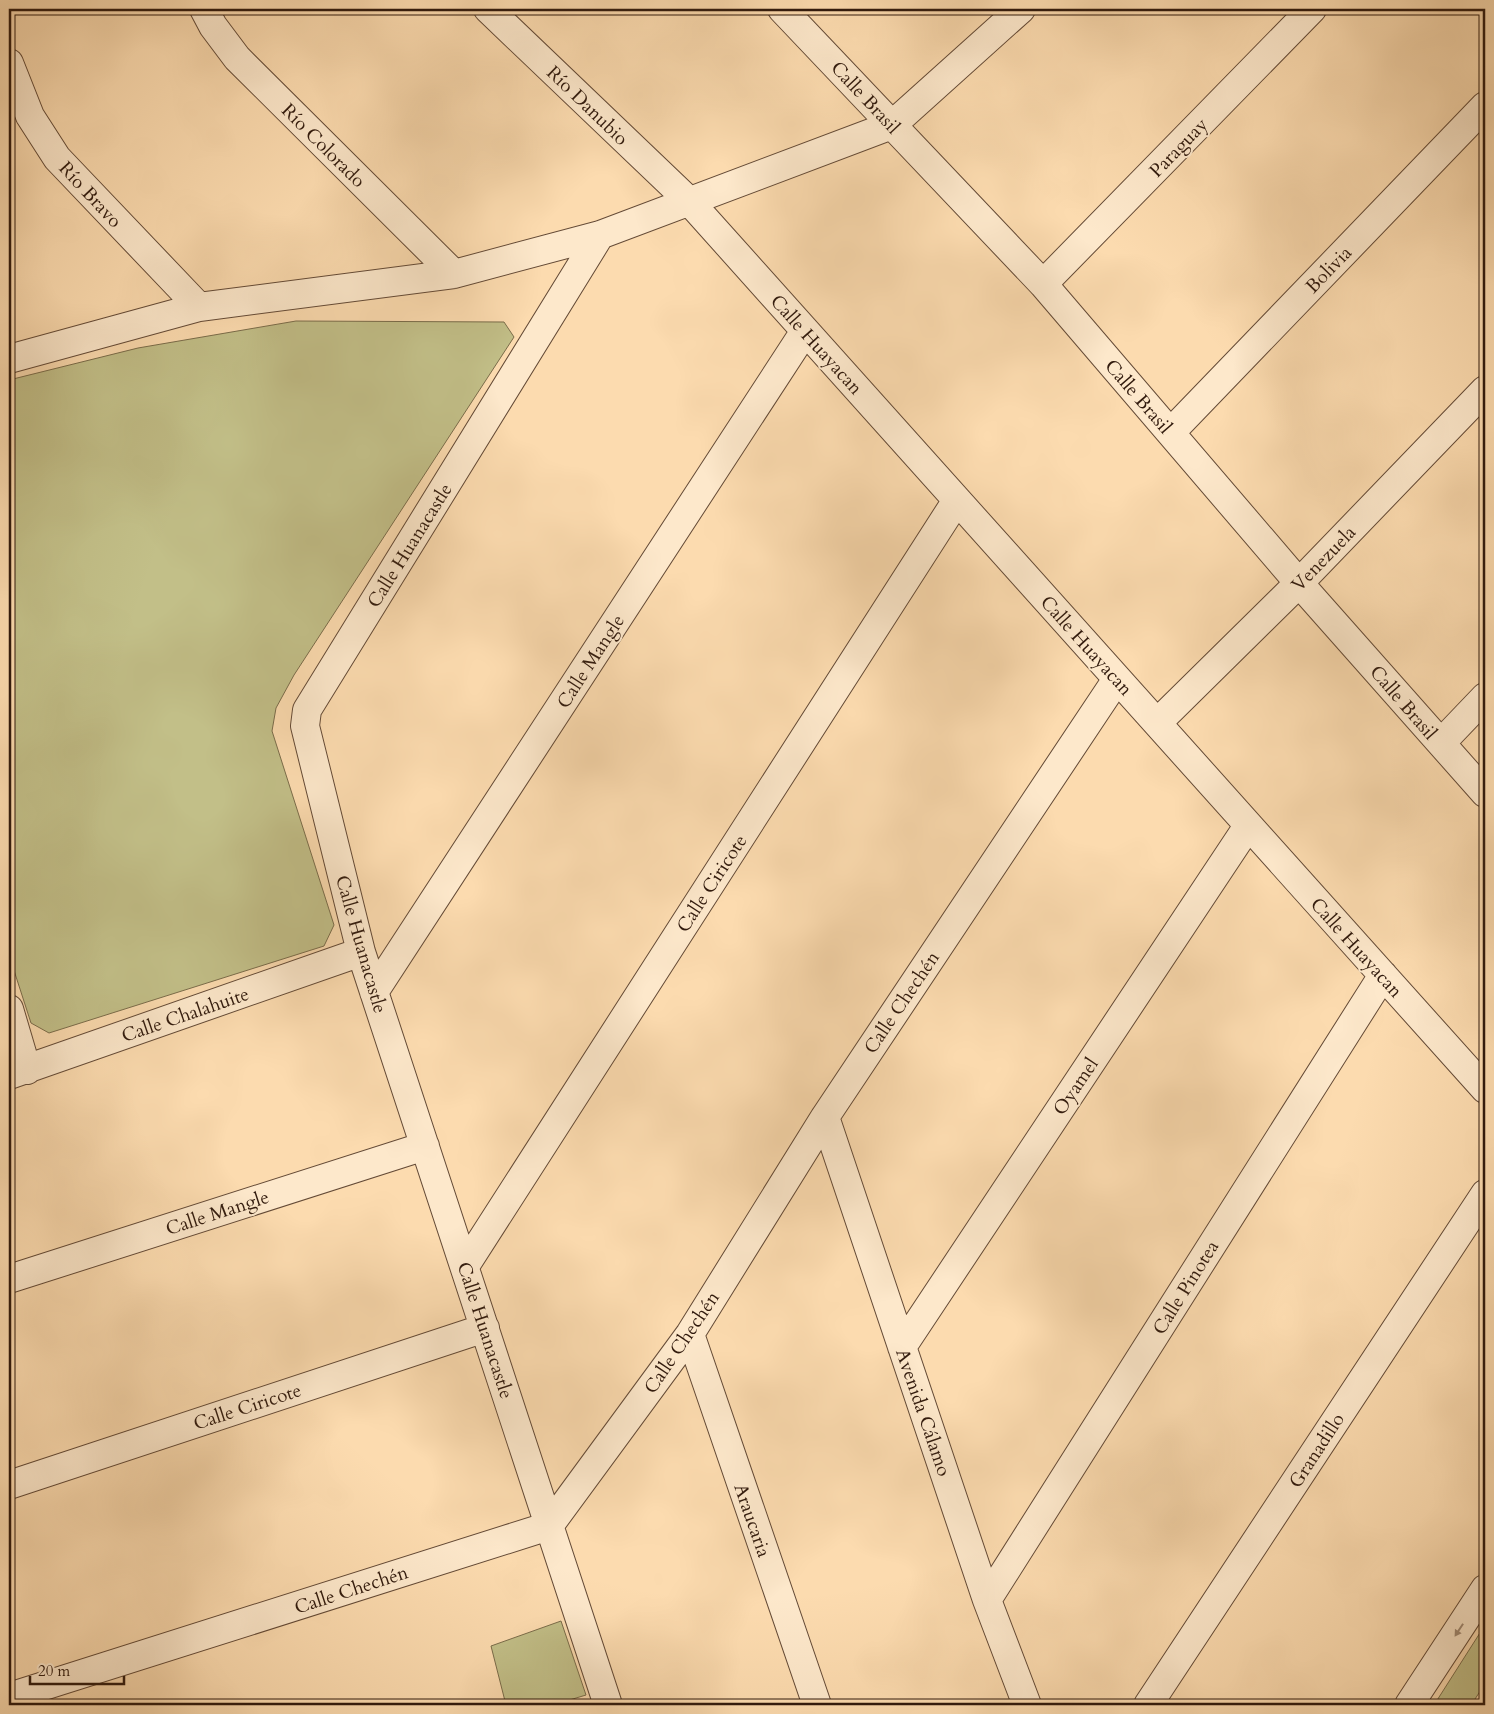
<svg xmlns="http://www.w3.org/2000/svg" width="1494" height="1714" viewBox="0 0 1494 1714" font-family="Cardo,serif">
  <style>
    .green { fill: #c2bf88; stroke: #7a6c4a }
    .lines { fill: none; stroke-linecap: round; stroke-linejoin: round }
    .minor-casing { stroke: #644a36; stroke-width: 30 }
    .minor { stroke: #fde8cb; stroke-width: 28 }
    .oneway { fill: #a18b76 }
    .labels { text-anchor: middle; stroke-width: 4; stroke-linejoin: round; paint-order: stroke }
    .street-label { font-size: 19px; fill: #311a0d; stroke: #fde8cb }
  </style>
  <rect width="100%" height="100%" fill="#fcdbaf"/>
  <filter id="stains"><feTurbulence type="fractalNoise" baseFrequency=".004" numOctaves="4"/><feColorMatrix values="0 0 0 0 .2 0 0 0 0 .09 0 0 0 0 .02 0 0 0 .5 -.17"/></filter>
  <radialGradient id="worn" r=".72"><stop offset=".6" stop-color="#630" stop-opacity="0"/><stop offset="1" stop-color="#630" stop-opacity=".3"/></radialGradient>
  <path class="green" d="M296 321 504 322 514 337 294 675 276 708 272 731 334 925 324 946 49 1033 31 1023 9 955V380L138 348Z
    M561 1621 586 1695 553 1705H506L491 1646Z
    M1485 1625V1684L1471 1705H1434Z"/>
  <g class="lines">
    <g class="minor-casing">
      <path id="minor" d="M204 9 213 26 237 58 454 274
        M488 9 689 201 1485 1089
        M782 9 1043 284 1299 583 1485 793
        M9 63 30 116 57 158 199 307
        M600 235 307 710 305 726 361 952 608 1705
        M1043 284 1312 9
        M9 359 199 307 454 274 600 235 892 125 1021 9
        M1171 432 1485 106
        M1157 723 1299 583 1485 390
        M1441 743 1485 697
        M374 992 805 331
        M9 1009 27 1070
        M9 1075 361 952
        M825 1117 987 1600 1027 1705
        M465 1266 957 500
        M9 1279 425 1146
        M690 1334 817 1705
        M902 1347 1248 826
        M9 1485 485 1328
        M987 1600 1383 975
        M9 1697 549 1526 690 1334 825 1117 1117 679
        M1148 1705 1485 1194
        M1409 1705 1485 1589"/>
    </g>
    <use href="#minor" class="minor"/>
  </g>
  <defs><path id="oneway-solid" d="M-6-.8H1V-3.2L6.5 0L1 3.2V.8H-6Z" transform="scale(1.25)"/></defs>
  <use class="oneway" href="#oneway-solid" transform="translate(1459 1630) rotate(123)"/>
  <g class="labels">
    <g class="street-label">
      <text transform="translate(866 97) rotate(47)" y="7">Calle Brasil</text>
      <text transform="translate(588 105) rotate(44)" y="7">Río Danubio</text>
      <text transform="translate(324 145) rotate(45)" y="7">Río Colorado</text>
      <text transform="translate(1178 147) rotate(-46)" y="7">Paraguay</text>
      <text transform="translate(91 194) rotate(47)" y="7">Río Bravo</text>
      <text transform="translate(1328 269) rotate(-46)" y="7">Bolivia</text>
      <text transform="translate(817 344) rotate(48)" y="7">Calle Huayacan</text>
      <text transform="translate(1139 396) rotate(49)" y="7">Calle Brasil</text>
      <text transform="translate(409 545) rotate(-58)" y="7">Calle Huanacastle</text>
      <text transform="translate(1323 558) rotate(-46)" y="7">Venezuela</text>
      <text transform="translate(1087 645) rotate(48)" y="7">Calle Huayacan</text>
      <text transform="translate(590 661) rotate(-57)" y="7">Calle Mangle</text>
      <text transform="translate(1404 702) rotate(49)" y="7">Calle Brasil</text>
      <text transform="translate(711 883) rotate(-57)" y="7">Calle Ciricote</text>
      <text transform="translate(362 944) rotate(74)" y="7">Calle Huanacastle</text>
      <text transform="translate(1357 947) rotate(48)" y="7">Calle Huayacan</text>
      <text transform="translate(901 1002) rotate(-56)" y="7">Calle Chechén</text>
      <text transform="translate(185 1014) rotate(-19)" y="7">Calle Chalahuite</text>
      <text transform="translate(1075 1086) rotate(-56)" y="7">Oyamel</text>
      <text transform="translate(217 1212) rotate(-18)" y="7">Calle Mangle</text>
      <text transform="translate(1185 1287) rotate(-58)" y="7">Calle Pinotea</text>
      <text transform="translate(486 1330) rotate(72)" y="7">Calle Huanacastle</text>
      <text transform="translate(681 1342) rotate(-56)" y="7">Calle Chechén</text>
      <text transform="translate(247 1406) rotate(-18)" y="7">Calle Ciricote</text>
      <text transform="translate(924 1412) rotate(71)" y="7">Avenida Cálamo</text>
      <text transform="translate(1316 1450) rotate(-57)" y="7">Granadillo</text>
      <text transform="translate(753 1520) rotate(71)" y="7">Araucaria</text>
      <text transform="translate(351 1589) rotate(-18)" y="7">Calle Chechén</text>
    </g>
  </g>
  <rect width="1494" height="1714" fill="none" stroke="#fcdbaf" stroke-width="30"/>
  <rect x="10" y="10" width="1474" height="1694" fill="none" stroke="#311a0d" stroke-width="2.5"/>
  <rect x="15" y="15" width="1464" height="1684" fill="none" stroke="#311a0d"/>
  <path d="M30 1676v8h94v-8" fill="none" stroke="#311a0d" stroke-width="2.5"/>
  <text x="38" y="1676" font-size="15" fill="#311a0d" stroke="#fde8cb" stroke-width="4" paint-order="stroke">20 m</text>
  <rect width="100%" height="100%" filter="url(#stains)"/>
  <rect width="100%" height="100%" fill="url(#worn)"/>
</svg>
